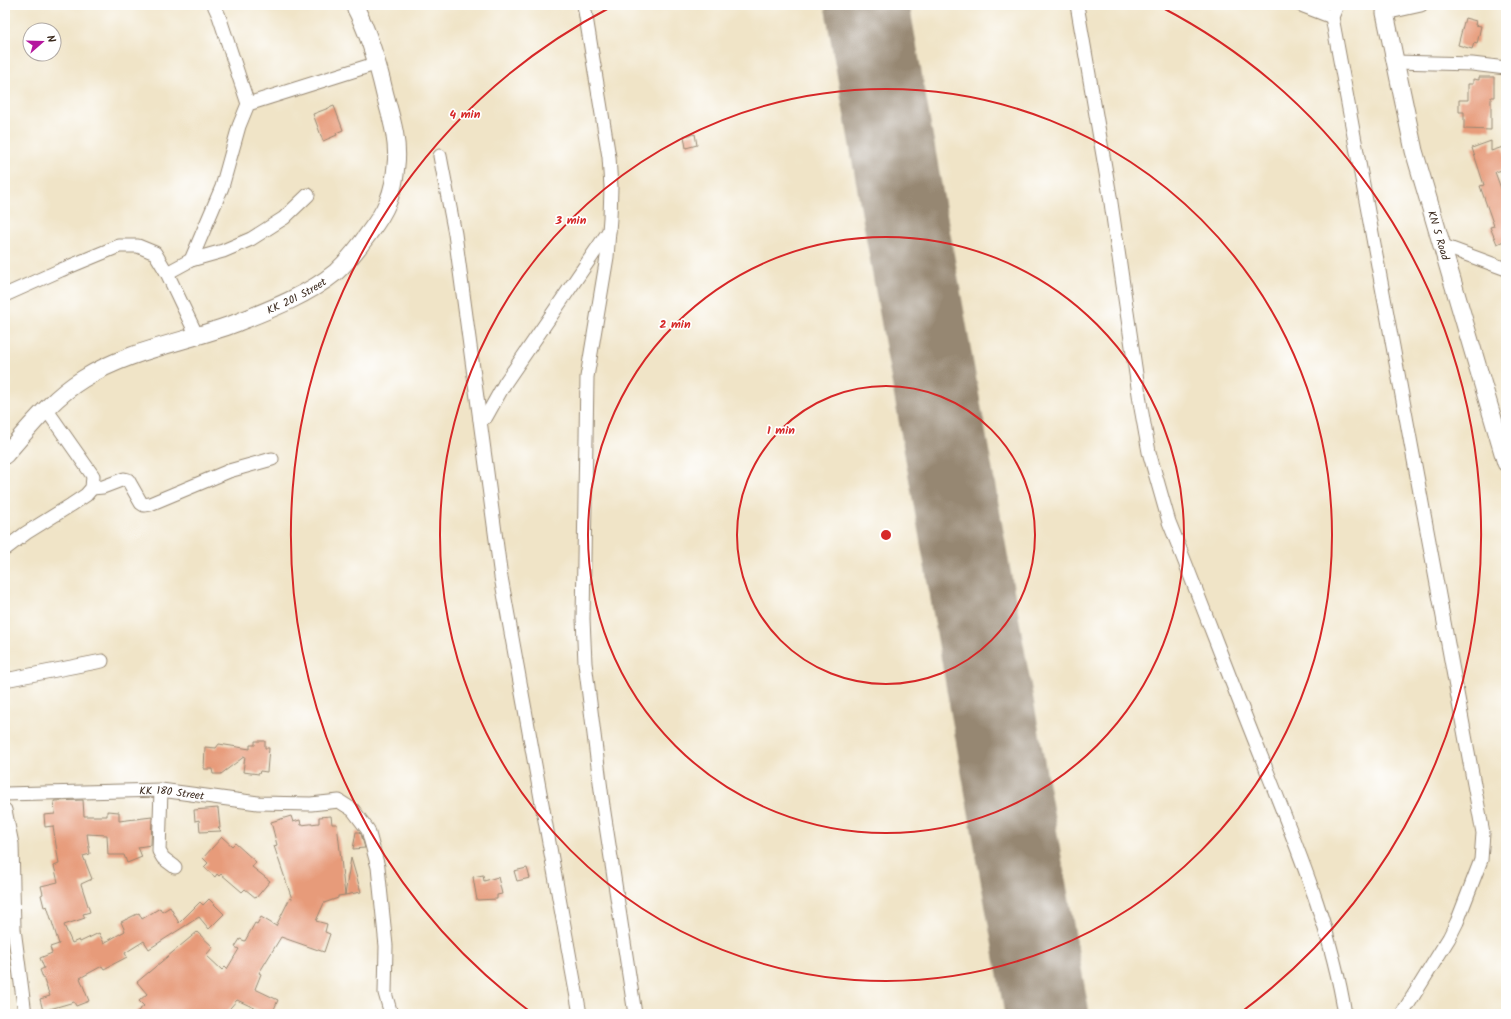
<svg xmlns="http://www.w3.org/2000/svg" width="1511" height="1019" viewBox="0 0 1511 1019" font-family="Kalam,sans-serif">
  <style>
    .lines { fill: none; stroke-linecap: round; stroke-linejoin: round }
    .runway { stroke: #968772; stroke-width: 84 }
    .building { fill: #e79b7a }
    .minor-casing { stroke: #968772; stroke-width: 15 }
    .major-casing { stroke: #968772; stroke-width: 19 }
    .minor { stroke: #fff; stroke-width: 13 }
    .major { stroke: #fff; stroke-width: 17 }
    .ring { fill: none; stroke: #d62828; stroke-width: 2 }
    .labels { text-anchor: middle; stroke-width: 3.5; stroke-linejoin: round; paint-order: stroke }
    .street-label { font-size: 11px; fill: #3b2a1e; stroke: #fff }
    .centre { fill: #d62828; stroke: #fff; stroke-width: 2 }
    .ring-label { font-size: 12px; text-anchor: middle; font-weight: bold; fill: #d62828; stroke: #fff; stroke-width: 3.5; stroke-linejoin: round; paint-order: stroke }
  </style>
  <rect width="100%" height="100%" fill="#fff"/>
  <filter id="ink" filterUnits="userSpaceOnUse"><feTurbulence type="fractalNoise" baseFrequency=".025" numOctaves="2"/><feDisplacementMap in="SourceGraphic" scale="8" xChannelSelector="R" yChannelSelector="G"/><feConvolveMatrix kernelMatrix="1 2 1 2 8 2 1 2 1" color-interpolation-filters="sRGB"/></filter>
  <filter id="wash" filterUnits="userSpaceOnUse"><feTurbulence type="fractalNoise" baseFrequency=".012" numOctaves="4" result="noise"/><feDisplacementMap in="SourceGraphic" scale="16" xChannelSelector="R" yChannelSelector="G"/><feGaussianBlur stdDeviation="0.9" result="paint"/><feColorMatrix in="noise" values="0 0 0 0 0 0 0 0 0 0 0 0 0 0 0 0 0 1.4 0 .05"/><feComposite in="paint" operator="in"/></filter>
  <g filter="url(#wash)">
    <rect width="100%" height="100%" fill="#f0e4c7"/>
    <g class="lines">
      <path class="runway" d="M867 5 1047 1014"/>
    </g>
    <g id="blocks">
      <path class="building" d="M1465 18 1476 21 1475 25 1481 26 1477 44 1474 43 1472 49 1458 45Z
        M1479 77H1494V97H1491V130L1464 129V112H1459V100H1468V84H1473V79L1479 80Z
        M334 106 343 130 336 133 337 135 323 141 313 114Z
        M695 134 697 145 686 148 684 136Z
        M1491 141V151L1503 147 1506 157V169L1495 172 1506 202V240L1497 244 1490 227 1494 226 1480 186 1484 185 1472 148Z
        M255 741H265V748H269L267 772 260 771 259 774 243 772 245 756 221 774H213L212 769H204L205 747 216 748 219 744 250 749V745H255Z
        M83 800 84 816H107V811L119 812V821L152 817 151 845 138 847 142 857 127 863 124 855H108L107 835 87 834 90 854 83 856 92 879 81 884 90 912 83 914 85 918 64 925 72 943 79 940 80 942 99 933 104 943 125 931 121 922 139 913 142 919 160 908 162 912 170 907 179 923 200 902 203 905 209 899 224 914 209 929 199 917 149 949 144 941 125 953 127 957 104 969 102 966 80 978 89 1001 76 1006 74 1002 43 1011 40 999 50 996 40 970 44 968 40 958 52 953 50 947 59 944 47 906 44 907 41 895 43 894 41 886 58 882 54 866 59 864 53 826 45 827 44 815 55 814 54 801Z
        M218 808 220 828H218L221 831 200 832 199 820 195 821 194 810Z
        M291 816 293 822 300 820 301 825 319 823V817L331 816 332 824H337L345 895 338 896V898L324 903 316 921 327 924 325 932 330 934 324 952 281 937 259 973 261 974 255 989 278 1000 272 1014H260L261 1011 237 1000 225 1014H134L144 1006 139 1001 147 994 137 982 197 932 213 947 206 955 222 970 225 967 227 969 239 949 235 947 240 939 245 941 255 923 257 924 261 917 276 926 290 898 292 899 274 846 277 845 271 822Z
        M356 832H359L361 834 365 848 353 849Z
        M222 837 232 846 235 843 256 862 252 867 270 881 256 898 245 889 242 892 221 874 219 876 217 874 215 877 204 867 208 863 203 858Z
        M351 858 361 892 345 895Z
        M527 868 530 878 517 881 514 871Z
        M483 875 484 881 498 877 502 894 497 895V899L477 900 473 877Z"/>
    </g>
  </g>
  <g filter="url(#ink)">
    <use href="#blocks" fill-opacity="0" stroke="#968772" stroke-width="1"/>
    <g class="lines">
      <g class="minor-casing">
        <g id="minor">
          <path d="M214 5 219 16 248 104"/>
          <path d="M584 5 609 157 611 187 610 218 607 257 587 377 583 619 585 663 603 806 635 1014"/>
          <path d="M1077 5 1110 196 1141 408 1149 452 1169 522C1201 601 1231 682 1263 761 1295 843 1331 926 1345 1014"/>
          <path d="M1301 5 1332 17"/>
          <path d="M1337 5 1332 17 1483 833 1481 860 1457 922 1449 938 1402 1014"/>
          <path d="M1385 13 1421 5"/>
          <path d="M1395 62 1472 64 1506 68"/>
          <path d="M440 156 455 234 501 577 580 1014"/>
          <path d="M1441 245 1506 269"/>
          <path d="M191 260 222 187 239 126 248 104 378 63"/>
          <path d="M167 273 191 260 223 251 251 239 284 218 308 195"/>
          <path d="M5 295 61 270 119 246H138L155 253 167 273 197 336"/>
          <path d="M480 419 486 417 505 383 609 231"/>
          <path d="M92 488 103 487 124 479 128 480 141 503 144 505 150 504 229 471 272 459"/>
          <path d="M5 549 26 533 71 505 86 495 92 488 93 476 46 409"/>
          <path d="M5 680 102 661"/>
          <path d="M161 790 159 851 163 858 175 867"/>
          <path id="s1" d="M5 794 161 790 258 803 311 804 339 801 353 810 368 830 378 867 386 946 385 993 391 1014"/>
          <path d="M5 810 12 844 14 929 25 1014"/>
        </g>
      </g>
      <g class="major-casing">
        <g id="major">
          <path id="s2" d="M1386 5 1385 13 1414 151 1506 463"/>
          <path id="s3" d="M5 455C29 428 52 398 83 379 129 350 186 342 236 323 269 310 308 295 336 272 349 260 359 247 369 233 386 211 394 193 396 165 399 142 391 117 385 95 378 64 369 33 354 5"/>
        </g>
      </g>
      <use href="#minor" class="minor"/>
      <use href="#major" class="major"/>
    </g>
  </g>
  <g class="ring">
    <circle cx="886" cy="535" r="149"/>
    <circle cx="886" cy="535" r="298"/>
    <circle cx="886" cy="535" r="446"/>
    <path d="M532 1013A595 595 0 0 1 611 7M1161 7A595 595 0 0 1 1240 1013"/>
  </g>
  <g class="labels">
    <g class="street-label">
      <text dy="4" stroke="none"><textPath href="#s2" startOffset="237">KN 5 Road</textPath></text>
      <text dy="4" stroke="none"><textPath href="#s3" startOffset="339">KK 201 Street</textPath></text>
      <text dy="4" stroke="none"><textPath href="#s1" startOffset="167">KK 180 Street</textPath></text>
    </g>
  </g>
  <circle cx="886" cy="535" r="6" class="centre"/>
  <g class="ring-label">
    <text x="465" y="118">4 min</text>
    <text x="571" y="224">3 min</text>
    <text x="675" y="328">2 min</text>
    <text x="781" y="434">1 min</text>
  </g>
  <rect width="1511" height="1019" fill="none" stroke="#fff" stroke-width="20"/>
  <g transform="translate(42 42) rotate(70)"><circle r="19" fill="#ffffff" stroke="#b1aaa5"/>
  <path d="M0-3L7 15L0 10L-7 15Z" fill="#b5179e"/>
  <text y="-6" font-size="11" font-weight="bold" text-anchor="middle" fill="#3b2a1e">N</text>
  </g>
</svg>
